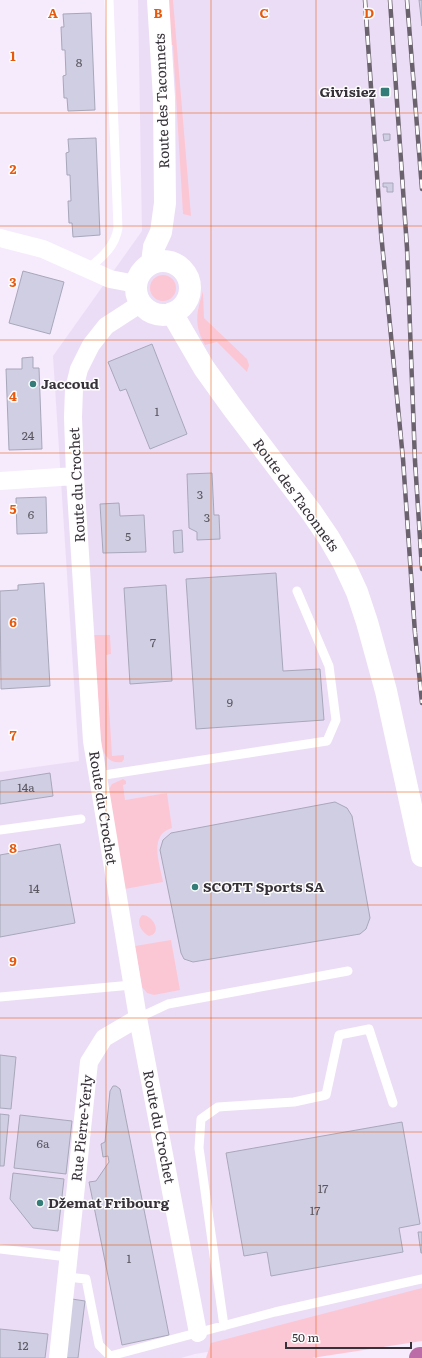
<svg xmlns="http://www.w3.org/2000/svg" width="422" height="1358" viewBox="0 0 422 1358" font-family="Literata,serif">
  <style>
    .built { fill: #ecddf6 }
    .green { fill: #fcc7d4 }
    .building { fill: #cfcee2; stroke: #a8a7ba }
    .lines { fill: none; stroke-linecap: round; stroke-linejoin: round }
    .service { stroke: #fff; stroke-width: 9 }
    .minor { stroke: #fff; stroke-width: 18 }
    .tertiary { stroke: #fff; stroke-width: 22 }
    .motorway { stroke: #bc6da7; stroke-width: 22 }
    .rail-casing { stroke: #6a636e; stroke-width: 4.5 }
    .rail { stroke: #fdfdfd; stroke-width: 3; stroke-dasharray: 9; stroke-linecap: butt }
    .grid { fill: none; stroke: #e8590c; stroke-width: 1; stroke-opacity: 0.55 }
    .poi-dot { fill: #337c77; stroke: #fdfdfd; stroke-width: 1.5 }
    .labels { text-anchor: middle; stroke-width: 3; stroke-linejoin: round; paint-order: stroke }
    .number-label { font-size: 12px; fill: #5c5862 }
    .poi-label { font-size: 14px; font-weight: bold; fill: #363138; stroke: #fdfdfd; text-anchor: start }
    .street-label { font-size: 14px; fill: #363138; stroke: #fdfdfd }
    .grid-label { font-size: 13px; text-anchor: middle; font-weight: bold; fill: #e8590c; stroke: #fdfdfd; stroke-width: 3; stroke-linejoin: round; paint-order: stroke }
  </style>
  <rect width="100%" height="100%" fill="#f6eafd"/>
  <path class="built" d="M138 0H422V1319H409L195 1354 181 1358H0V772L79 761 53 356 142 231Z"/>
  <path class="green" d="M167 0H173L191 216 183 214 173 45H171Z
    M150 288a13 13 0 1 1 26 0a13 13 0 1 1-26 0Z
    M203 291 204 318 247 359 249 365 247 372 217 342 205 345C193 324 197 312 203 291Z
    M94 635H110L111 654 106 655 112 756 124 755V759L122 762C110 764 104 756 101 745Z
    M123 779 126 781V784L123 785 125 800 167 793 172 828C148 835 160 864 163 882L125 889 108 791 112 784Z
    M142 915C153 915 163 933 149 936 142 932 135 923 142 915Z
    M171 940 180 990 154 995 147 993 142 987 135 946Z
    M422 1288V1341L312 1358H206L211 1343Z"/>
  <path class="building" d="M419 0H422V26Z
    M91 13 95 110 68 111 67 98H64L63 76 66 75 65 50H62L61 27H64L63 14Z
    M383 134H390V140L384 141Z
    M96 138 100 235 73 237 72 223H69L68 201H71L70 175H67L66 153 69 152 68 139Z
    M383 183H393V192H387V187H383Z
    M23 271 64 282 50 334 9 323Z
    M152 344 187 434 150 449 126 389 120 391 108 362Z
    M33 357V368H39L42 449 9 450 6 369H22V358Z
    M212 473 214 515H219L220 539 197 540V532L189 528 187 474Z
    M46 497 47 533 17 534 16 498Z
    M119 503 120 516 144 515 146 552 103 553 100 504Z
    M182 530 183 552 174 553 173 531Z
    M276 573 283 671 320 669 324 720 196 729 186 579Z
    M44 583 50 686 1 689 0 591 18 590V585Z
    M166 585 172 681 130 684 124 588Z
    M50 773 53 796 0 804V781Z
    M335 802 347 808 352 816 370 918 366 929 360 934 193 962 184 959 181 953 160 850 163 840 171 833Z
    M60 844 75 923 0 937V855Z
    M0 1055 16 1057 11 1109 0 1108Z
    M113 1086H116L120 1089 169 1335 122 1345 89 1182 96 1181 109 1162 108 1156 103 1157 101 1144 105 1142 110 1091Z
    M0 1114 9 1115 4 1166H0Z
    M20 1115 72 1121 66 1174 14 1168Z
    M402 1122 420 1224 399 1228 403 1252 271 1276 267 1252 244 1256 226 1153Z
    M13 1173 64 1179 58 1231 33 1228 10 1199Z
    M418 1232H422V1253H421Z
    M72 1299 85 1301 78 1358H64Z
    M0 1329 48 1334 45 1358H0Z"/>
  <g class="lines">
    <path class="service" d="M88 269C101 258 115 247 118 228L109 0
      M98 776 327 741 336 720 329 666 297 591
      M0 830 81 819
      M0 997 132 985
      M138 1018 168 1004 348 971
      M0 1249 68 1257
      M67 1277 86 1279 99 1345 110 1356 275 1312 422 1279
      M224 1326 199 1148 201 1119 218 1107 294 1102 326 1095 339 1035 369 1029 393 1103"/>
    <path class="minor" d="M0 238 43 249 110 279 136 284
      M140 304 106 326 91 345 79 369 74 389 73 417 75 476 92 741 138 1018 198 1333
      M0 481 75 476
      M58 1358 89 1062 104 1038 138 1018"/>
    <path class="tertiary" d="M136 288a27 27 0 1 1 54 0a27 27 0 1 1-54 0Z
      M152 263 154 247 161 232 165 203 164 98 158 0
      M172 313 204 368 232 407 312 513 329 538 344 564 357 592 367 622 386 691 422 856"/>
    <path class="motorway" d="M420 1358H422"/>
    <g class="rail-casing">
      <path id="rail" d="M365 0 381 233 403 459 415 633 422 703
        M390 0 407 248 415 461 422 569
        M407 0 422 189"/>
    </g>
    <use href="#rail" class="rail"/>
  </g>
  <path class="grid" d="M106 0V1358M211 0V1358M316 0V1358M0 113H422M0 226H422M0 340H422M0 453H422M0 566H422M0 679H422M0 792H422M0 905H422M0 1018H422M0 1132H422M0 1245H422"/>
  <g class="poi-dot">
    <rect x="380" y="87" width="10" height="10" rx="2"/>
    <circle cx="33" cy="384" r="4"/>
    <circle cx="195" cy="887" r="4"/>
    <circle cx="40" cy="1203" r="4"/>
  </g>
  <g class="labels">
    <g class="number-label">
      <text x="79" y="67">8</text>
      <text x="157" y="416">1</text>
      <text x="28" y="440">24</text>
      <text x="200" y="499">3</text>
      <text x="31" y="519">6</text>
      <text x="207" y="522">3</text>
      <text x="128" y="541">5</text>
      <text x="153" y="647">7</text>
      <text x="230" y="707">9</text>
      <text x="26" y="792">14a</text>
      <text x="34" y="893">14</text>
      <text x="43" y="1148">6a</text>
      <text x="323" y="1193">17</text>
      <text x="315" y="1215">17</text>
      <text x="129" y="1263">1</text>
      <text x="23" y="1350">12</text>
    </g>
    <g class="poi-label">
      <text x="376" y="97" text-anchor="end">Givisiez</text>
      <text x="41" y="389">Jaccoud</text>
      <text x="203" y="892">SCOTT Sports SA</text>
      <text x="48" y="1208">Džemat Fribourg</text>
    </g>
    <g class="street-label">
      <text transform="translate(162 101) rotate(-92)" y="5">Route des Taconnets</text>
      <text transform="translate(77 485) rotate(-93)" y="5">Route du Crochet</text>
      <text transform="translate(296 495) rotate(54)" y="5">Route des Taconnets</text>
      <text transform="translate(103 808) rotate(81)" y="5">Route du Crochet</text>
      <text transform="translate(159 1127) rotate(79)" y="5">Route du Crochet</text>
      <text transform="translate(82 1128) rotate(-84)" y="5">Rue Pierre-Yerly</text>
    </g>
  </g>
  <g class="grid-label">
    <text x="53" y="18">A</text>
    <text x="158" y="18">B</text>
    <text x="264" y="18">C</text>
    <text x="369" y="18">D</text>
    <text x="13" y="61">1</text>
    <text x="13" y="174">2</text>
    <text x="13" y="287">3</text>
    <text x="13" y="401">4</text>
    <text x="13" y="514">5</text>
    <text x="13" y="627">6</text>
    <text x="13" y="740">7</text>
    <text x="13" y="853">8</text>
    <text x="13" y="966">9</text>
  </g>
  <path d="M286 1342v6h125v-6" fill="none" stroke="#363138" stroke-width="2"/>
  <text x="292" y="1342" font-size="12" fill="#363138" stroke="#fdfdfd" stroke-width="3" paint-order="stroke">50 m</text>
</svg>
